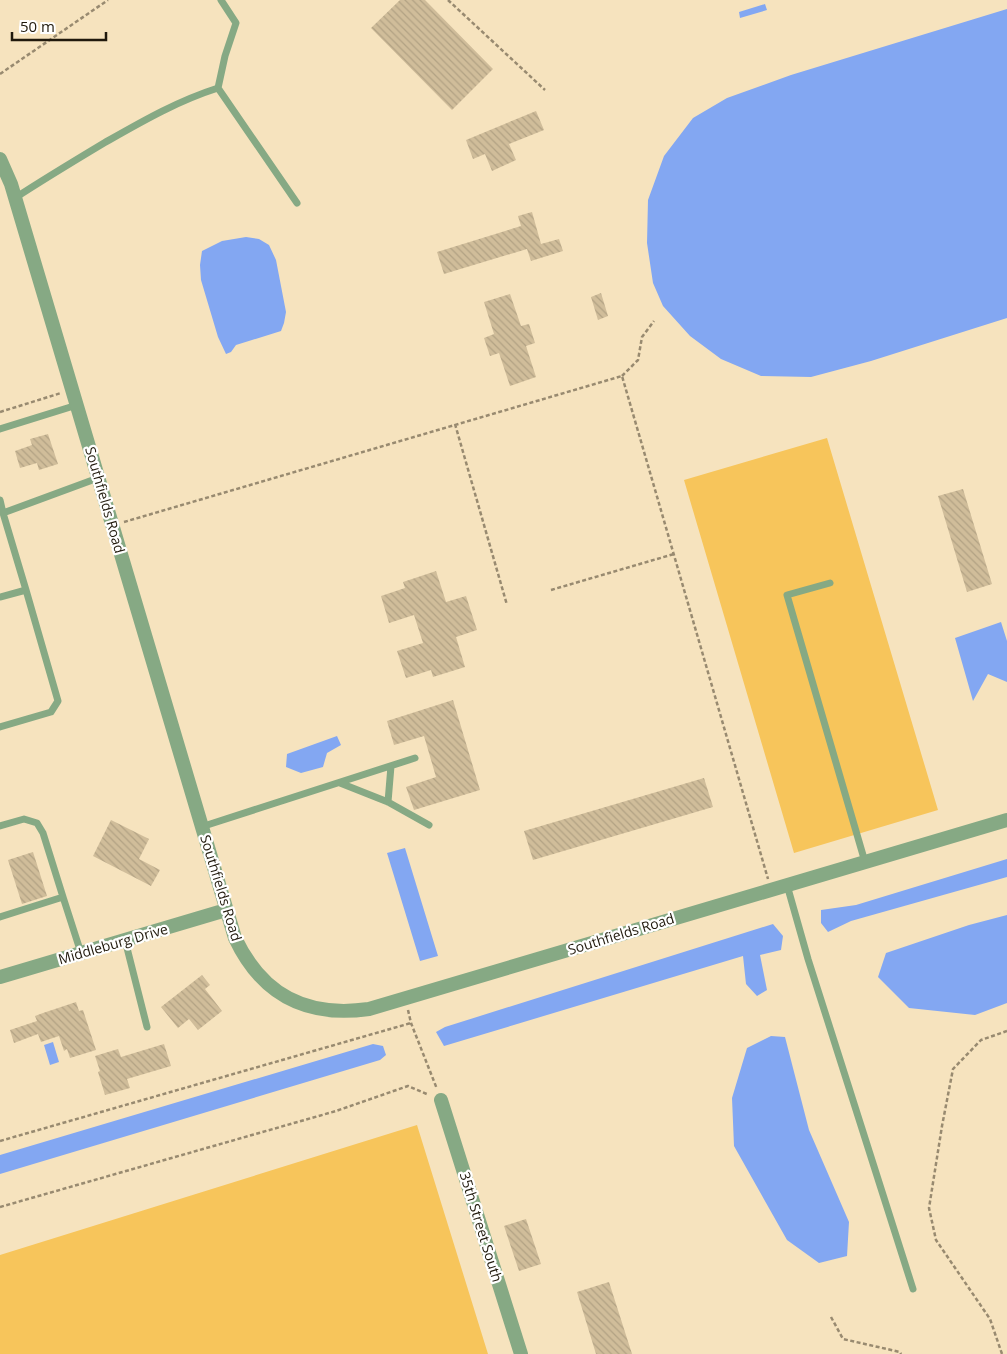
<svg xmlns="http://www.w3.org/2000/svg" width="1007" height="1354" viewBox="0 0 1007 1354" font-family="'Open Sans',sans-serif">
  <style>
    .grass { fill: #f7c55b }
    .water { fill: #83a7f2 }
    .building { fill: url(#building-back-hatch) }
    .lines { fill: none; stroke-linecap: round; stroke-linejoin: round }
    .path { stroke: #988a70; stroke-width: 2.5; stroke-dasharray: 4 2.5; stroke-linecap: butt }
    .service { stroke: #86a984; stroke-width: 7 }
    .minor { stroke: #86a984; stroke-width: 14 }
    .labels { text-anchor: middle; stroke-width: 4.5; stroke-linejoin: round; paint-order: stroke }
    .street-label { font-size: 14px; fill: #20190c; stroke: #fff }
  </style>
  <defs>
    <pattern id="building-back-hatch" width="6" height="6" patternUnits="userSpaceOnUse" patternTransform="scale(1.25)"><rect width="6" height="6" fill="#d0bd9a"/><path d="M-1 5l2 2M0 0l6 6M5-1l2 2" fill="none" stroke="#b2a284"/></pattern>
  </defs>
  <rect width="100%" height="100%" fill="#f6e3be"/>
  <path class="grass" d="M827 438 938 810 794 853 684 480Z
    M417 1125 488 1354H0V1255Z"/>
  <path class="water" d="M765 4 767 10 740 18 739 12Z
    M1007 9V318L871 361 811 377 761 376 721 359 690 336 663 306 653 283 647 243 648 200 664 156 693 118 727 98 791 75Z
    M246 237 259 239 269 245 276 260 286 312 284 323 281 331 236 345 231 352 226 354 218 337 201 280 200 265 202 251 222 241Z
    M1001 622 1007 641V682L988 674 973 701 955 638Z
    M337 736 341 745 327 753 323 767 301 773 286 767 287 754Z
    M405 848 438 956 420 961 387 853Z
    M1007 859V877L851 921 828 932 821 923V910L856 905Z
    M1007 915V1003L975 1015 909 1008 878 977 886 953 969 925Z
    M773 924 783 936 781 950 760 955 767 990 757 996 746 984 743 956 444 1046 436 1032 445 1027Z
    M771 1036 785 1037 809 1130 849 1222 847 1256 819 1263 787 1240 734 1146 732 1098 747 1048Z
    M53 1042 59 1062 50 1065 44 1045Z
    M373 1044 383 1046 386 1055 380 1060 0 1174V1155Z"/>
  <path class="building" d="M400 0H425L493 69 452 110 371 28Z
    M536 111 544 130 509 144 516 160 492 171 485 154 473 159 466 140Z
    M532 212 541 244 559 239 563 251 531 261 527 249 444 274 437 252 521 226 518 216Z
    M601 293 608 316 598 320 591 297Z
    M510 294 521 326 529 324 535 343 526 346 536 377 510 386 499 353 490 356 484 338 494 334 484 302Z
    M48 434 58 464 39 470 37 463 20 468 15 451 32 445 30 439Z
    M963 489 992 584 967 592 938 496Z
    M436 571 446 602 466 596 477 630 456 637 465 667 433 677 431 670 406 678 397 651 423 643 414 615 389 623 381 596 405 588 403 582Z
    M453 700 480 790 414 810 406 787 436 777 424 736 394 745 387 721Z
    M704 778 713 807 533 860 524 831Z
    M111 820 149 839 139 859 160 870 151 886 93 856Z
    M33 852 47 896 22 904 8 860Z
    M202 975 210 985 205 989 222 1011 198 1030 189 1019 178 1028 161 1007Z
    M76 1002 79 1011 83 1010 96 1050 70 1058 67 1049 64 1051 59 1036 41 1042 38 1034 14 1043 10 1030 37 1021 35 1016 43 1013Z
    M164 1044 171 1066 127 1079 130 1088 105 1095 98 1072 100 1071 95 1056 118 1049 121 1057Z
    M526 1219 541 1264 519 1271 504 1226Z
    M609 1282 632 1354H596L577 1292Z"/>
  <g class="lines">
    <path class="path" d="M448 0 545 90
      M0 74 108 0
      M622 376 638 360 642 337 654 321
      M0 412 61 393
      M455 424 507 605
      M124 522 622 376 768 879
      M551 590 674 554
      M408 1010 411 1023 437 1089
      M0 1141 411 1023
      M0 1207 336 1111 408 1086 429 1095
      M831 1317 843 1339 900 1352 901 1354
      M1002 1354 990 1319 936 1240 929 1208 942 1126 953 1069 981 1040 1007 1031"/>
    <path class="service" d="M221 0 236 23 225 56 218 88 297 203
      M15 198C44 179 74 161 104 143 141 122 177 101 218 88
      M0 429 77 405
      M0 500 3 513 98 478
      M830 583 787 595 865 862
      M0 597 26 590 3 513
      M0 727 51 712 58 701 26 590
      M340 783 388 802 429 825
      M388 802 391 766
      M0 826 24 819 37 823 43 833 63 897
      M201 827 415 758
      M787 885 808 959 913 1289
      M0 917 63 897 81 953
      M125 940 147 1027"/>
    <path class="minor" d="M0 159 11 184 235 938C262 995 306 1018 369 1009L1007 820
      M0 977 226 910
      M441 1100 521 1354"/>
  </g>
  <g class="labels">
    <g class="street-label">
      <text transform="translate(105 500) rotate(74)" y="5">Southfields Road</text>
      <text transform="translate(221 888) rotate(73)" y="5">Southfields Road</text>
      <text transform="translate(621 934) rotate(-17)" y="5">Southfields Road</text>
      <text transform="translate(113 944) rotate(-16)" y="5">Middleburg Drive</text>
      <text transform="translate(481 1227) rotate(73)" y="5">35th Street South</text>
    </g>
  </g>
  <path d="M12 32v8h94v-8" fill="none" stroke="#20190c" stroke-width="2.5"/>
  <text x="20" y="32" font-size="15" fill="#20190c" stroke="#ffffff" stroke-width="4" paint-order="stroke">50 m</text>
</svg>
